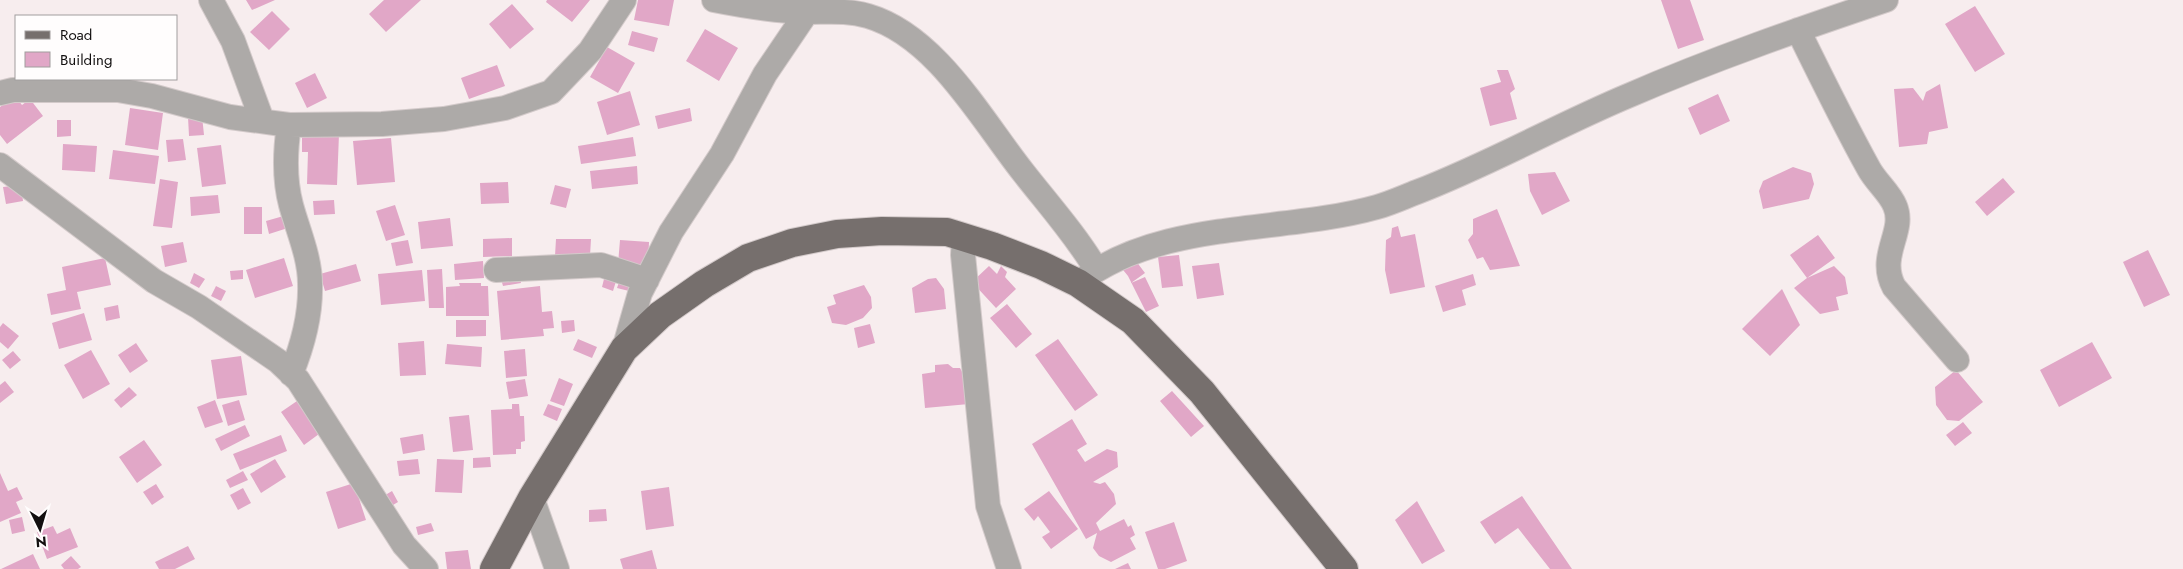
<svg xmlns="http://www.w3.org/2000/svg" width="2183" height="569" viewBox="0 0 2183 569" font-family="Jost,sans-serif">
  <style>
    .building { fill: #e1a7c7 }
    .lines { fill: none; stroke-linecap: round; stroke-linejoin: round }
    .minor-casing { stroke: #d3caca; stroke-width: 26 }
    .major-casing { stroke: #d3caca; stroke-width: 30 }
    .minor { stroke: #adaaa8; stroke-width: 24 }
    .major { stroke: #766f6d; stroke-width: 28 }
  </style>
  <rect width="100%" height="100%" fill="#f7edee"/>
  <path class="building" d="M246 0H275L252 10Z
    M384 0H421L386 32 369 14Z
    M547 0H590L572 22 546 2Z
    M638 0H674L669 26 634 20Z
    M1661 0H1690L1704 40 1678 49Z
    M512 4 534 29 510 49 489 24Z
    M1975 6 2005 54 1975 72 1945 24Z
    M272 11 290 29 269 50 250 32Z
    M705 29 738 48 719 81 686 61Z
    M632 31 658 38 654 52 628 45Z
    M607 47 635 63 618 93 590 77Z
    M497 65 505 86 469 99 461 78Z
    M1497 70H1508L1515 89 1510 93 1517 119 1490 126 1480 88 1501 82Z
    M315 73 327 98 307 108 295 83Z
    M1940 84 1948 128 1929 132 1927 144 1899 147 1894 89 1913 88 1923 101 1926 92Z
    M630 91 640 125 607 135 597 102Z
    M1718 94 1730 121 1700 135 1688 108Z
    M15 96 22 105 30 99 43 116 7 144 0 135V107Z
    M130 108 163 113 158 150 125 145Z
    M690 108 692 121 658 129 655 116Z
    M202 116 204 135 189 136 188 117Z
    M57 120H71V136L57 137Z
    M302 133 339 134 337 185 307 184 308 152H302Z
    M633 137 636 156 581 164 578 146Z
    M391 138 395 182 357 185 353 141Z
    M183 139 186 160 168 162 166 140Z
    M63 144 97 146 95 172 62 170Z
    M221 145 226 184 202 187 197 148Z
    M113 150 159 156 155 184 109 179Z
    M637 166 638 184 592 189 590 171Z
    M1793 167 1811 173 1814 184 1809 199 1763 209 1759 191 1763 181Z
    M1555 172 1570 201 1542 215 1530 191 1528 174Z
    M2003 178 2015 192 1987 216 1975 202Z
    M160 179 178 182 172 228 153 226Z
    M508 182 509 203 481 204 480 183Z
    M21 185 23 201 6 204 3 187Z
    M555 185 571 189 566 208 550 204Z
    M218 195 220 213 191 216 190 197Z
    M334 200 335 214 314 215 313 201Z
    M395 205 405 235 386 241 376 211Z
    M244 207H262V234H244Z
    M1497 209 1520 266 1490 270 1483 257 1477 259 1468 240 1473 234V219Z
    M287 215 291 227 269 234 266 221Z
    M450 218 453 246 421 249 418 222Z
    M1398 226 1401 237 1415 234 1425 287 1390 294 1385 270 1386 240 1391 237 1392 228Z
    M1818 235 1835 258 1807 278 1790 255Z
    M512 238V256L483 257V239Z
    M556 239H591L590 256H555Z
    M408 240 413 263 396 266 391 243Z
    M620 240 649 242 648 266 618 264Z
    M183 242 187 262 165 267 161 246Z
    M2148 250 2170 295 2144 307 2123 262Z
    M1179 255 1183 286 1162 288 1158 257Z
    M105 258 111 285 77 292 81 309 51 315 47 294 66 290 62 267Z
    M284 258 293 286 255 298 246 270Z
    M483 261 484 278 455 280 454 264Z
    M1136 261 1145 273 1131 283 1145 277 1159 306 1146 312 1128 276 1119 265Z
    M1219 263 1224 295 1197 299 1192 266Z
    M356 264 361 281 325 291 320 274Z
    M989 266 997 274 1001 266 1007 272 1005 277 1016 289 996 308 972 282Z
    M1834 266 1845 277 1848 294 1836 297 1839 310 1820 314 1794 288 1807 278Z
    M442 269 444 308H429L427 270Z
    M243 270V279L231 280 230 271Z
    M422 270 425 301 381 305 378 274Z
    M194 273 205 279 199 288 190 283Z
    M1473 274 1476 285 1462 290 1466 305 1443 312 1435 286Z
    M519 275 521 283 503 286 501 279Z
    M605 275 617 278 613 291 602 287Z
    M621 276 633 279 629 291 617 288Z
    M936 278 944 289 946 309 915 313 912 288 928 279Z
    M459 283H481V286H488L489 316H446V287L460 286Z
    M864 285 871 297 872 308 863 318 846 325 832 323 827 307 836 304 833 295Z
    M216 286 226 291 221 301 211 296Z
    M540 286 542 312 552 311 554 328 543 329 544 336 501 340 497 291Z
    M1782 289 1800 325 1770 356 1742 329Z
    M1007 304 1032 334 1016 348 990 318Z
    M118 305 120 318 106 321 104 308Z
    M84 313 92 340 59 349 52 323Z
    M456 320H486V336L456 337Z
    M574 320 575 331 562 333 561 321Z
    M3 323 19 336 8 349 0 342V327Z
    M870 324 875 343 858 348 854 328Z
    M578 339 597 347 592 358 573 350Z
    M1058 339 1098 395 1075 411 1035 355Z
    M424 341 426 375 400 376 398 343Z
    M2092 342 2112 378 2059 407 2040 370Z
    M136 343 148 361 130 373 118 355Z
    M447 344 482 347 481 367 445 364Z
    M525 349 527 376 506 378 504 351Z
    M91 350 110 384 83 399 64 365Z
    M13 351 21 360 10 369 2 360Z
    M241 356 247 395 217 399 211 360Z
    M948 364 953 368H960L967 381 969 404 925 408 922 374 935 372V365Z
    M1956 370 1983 402 1959 421 1947 420 1936 405 1935 387Z
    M559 378 573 384 564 406 550 401Z
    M525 379 528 396 509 399 506 382Z
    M5 381 14 392 0 403V385Z
    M129 387 137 395 121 408 114 400Z
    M1172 391 1204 426 1191 437 1160 401Z
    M215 400 223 422 205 428 197 407Z
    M239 400 245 420 228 426 222 405Z
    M297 401 319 434 304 445 281 412Z
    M512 404H519L520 416H524L525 441 521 442V449H516V454L493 455 491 410 512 409Z
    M548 404 562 409 557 421 543 415Z
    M469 415 473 450 453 452 449 417Z
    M1072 419 1087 444 1077 450 1085 462 1107 449 1117 452 1118 467 1093 482 1100 484 1105 482 1114 494 1116 504 1096 523 1100 531 1124 519 1128 527 1131 525 1135 535 1130 538 1136 549 1111 562 1099 556 1093 548 1097 533 1086 539 1032 444Z
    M1963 422 1972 433 1955 446 1946 435Z
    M245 425 250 436 221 451 215 439Z
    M423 434 425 450 403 454 400 438Z
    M281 435 287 451 240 470 233 454Z
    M144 440 162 465 137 483 119 457Z
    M490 457 491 467 473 468V458Z
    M275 459 286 477 261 493 250 474Z
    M418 459 420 474 399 476 397 461Z
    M437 459 464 460 462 493 435 492Z
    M243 471 248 480 230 488 226 480Z
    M0 473 8 491 17 487 23 499 16 502 21 513 0 522Z
    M354 483 366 520 338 529 326 492Z
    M156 484 164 497 152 505 143 492Z
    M669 487 674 526 646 530 641 491Z
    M243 488 251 503 238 510 230 495Z
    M392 491 398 502 388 508 382 497Z
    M1049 491 1078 529 1051 549 1042 537 1050 532 1038 516 1034 521 1024 509Z
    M1522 496 1572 569H1550L1518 528 1495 544 1480 522Z
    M1417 501 1445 551 1422 564 1395 520Z
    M606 509 607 521 589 522V510Z
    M22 517 25 531 12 534 9 520Z
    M1174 522 1187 561 1165 569H1158L1145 532Z
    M431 523 434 531 418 535 416 527Z
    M53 526 57 534 70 528 78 547 47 559 37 532Z
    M188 546 195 559 175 569H159L155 562Z
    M468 550 471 569H447L445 552Z
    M652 550 657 569H623L620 559Z
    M33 554 40 569H1Z
    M71 556 81 567 78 569H64L61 565Z
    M1128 563 1131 569H1115Z"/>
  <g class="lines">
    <g class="minor-casing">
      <path id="minor" d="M211 0 233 41 262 120
        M714 0C744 6 777 11 808 12 828 12 848 10 868 16 936 36 981 119 1023 172 1048 204 1075 234 1096 269
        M1798 30C1821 77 1844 124 1869 169 1876 182 1890 193 1895 206 1906 232 1877 255 1894 287L1957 360
        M0 93 13 90H118L152 96 230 117 289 125 382 124 444 119 505 108 551 92 590 51 624 0
        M289 125C285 152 284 179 291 205 298 231 310 257 310 284 311 313 302 347 291 374
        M0 165 154 281 199 307 278 361 298 380 404 545 426 569
        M964 237 963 255 988 506 1009 569
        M496 270 601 265 647 280
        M1078 283C1160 219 1281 234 1377 207 1391 203 1404 197 1417 192 1490 164 1558 125 1630 95 1713 59 1800 29 1886 0
        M624 349 640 293 671 232 722 154 765 74 807 12 812 0
        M532 498 557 569"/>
    </g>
    <g class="major-casing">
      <path id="major" d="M494 569 532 498 624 349 660 315 704 284 748 258 792 243 837 234 882 231 947 232 992 246 1041 265 1078 283 1133 321 1202 392 1344 569"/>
    </g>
    <use href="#minor" class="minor"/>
    <use href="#major" class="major"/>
  </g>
  <rect x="15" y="15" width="162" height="65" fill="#fffdfd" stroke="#a19e9e"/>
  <rect x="25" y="31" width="25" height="8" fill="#766f6d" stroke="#a19e9e"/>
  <text x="60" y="40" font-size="15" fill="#131010">Road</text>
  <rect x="25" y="52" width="25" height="15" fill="#e1a7c7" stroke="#a19e9e"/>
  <text x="60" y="65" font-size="15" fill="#131010">Building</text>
  <g transform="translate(40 529) rotate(175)" stroke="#fffdfd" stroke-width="4" paint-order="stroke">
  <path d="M0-4L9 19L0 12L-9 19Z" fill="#131010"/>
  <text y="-8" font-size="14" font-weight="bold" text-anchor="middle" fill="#131010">N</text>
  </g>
</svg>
